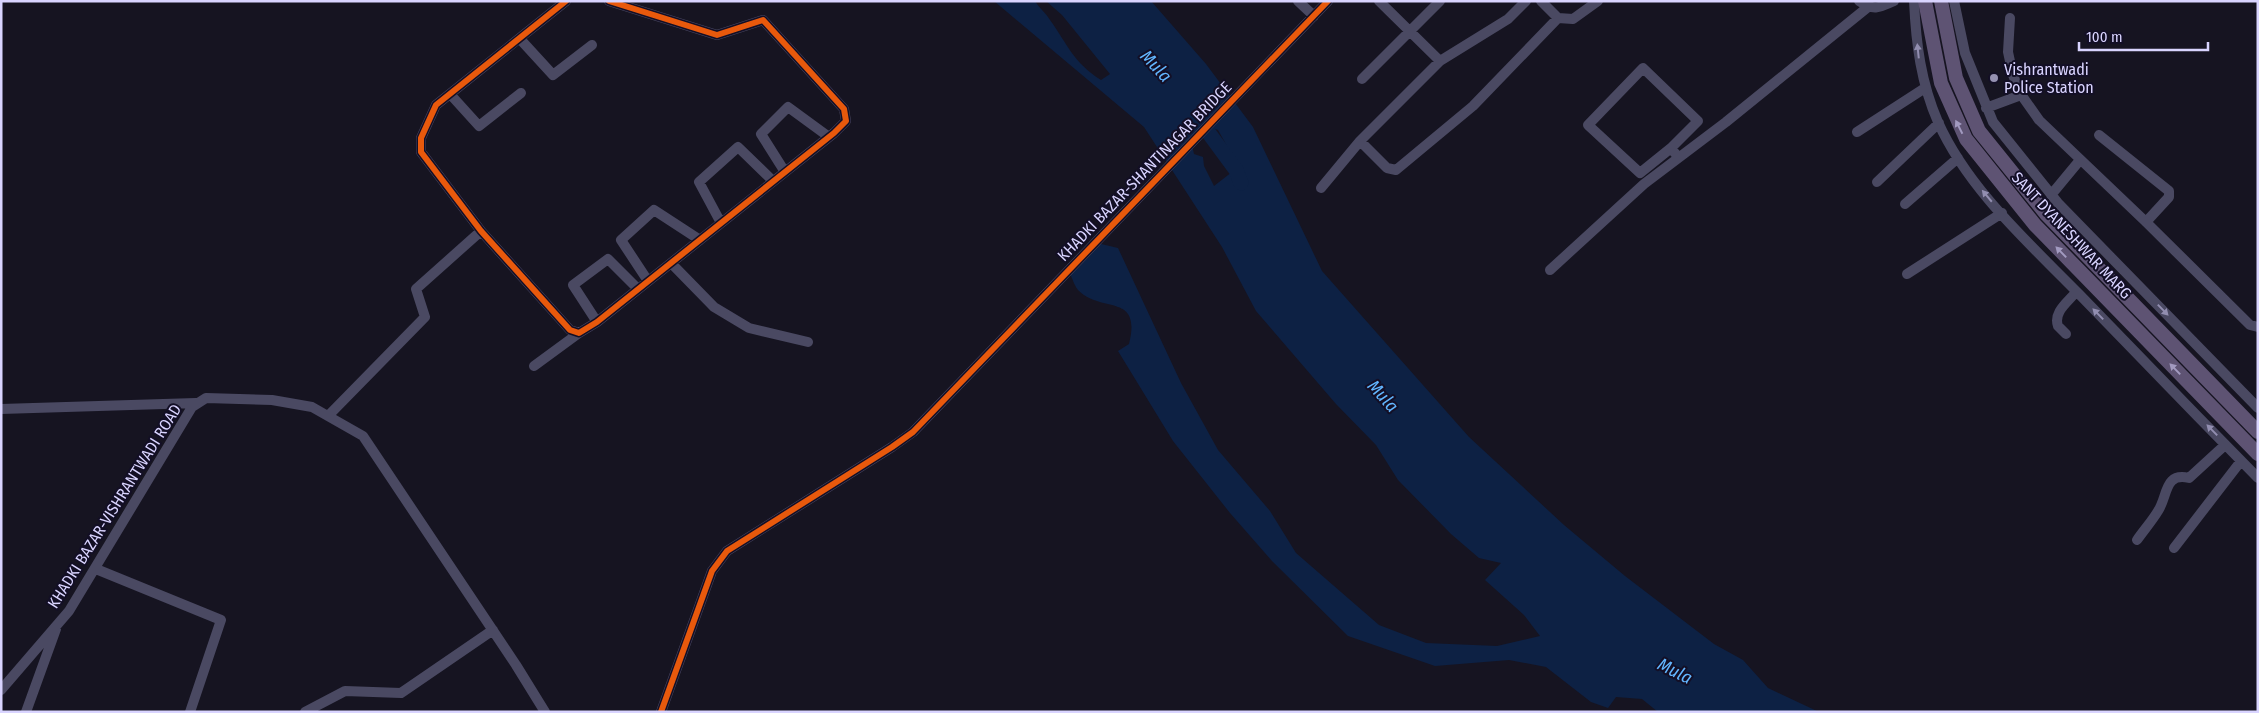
<svg xmlns="http://www.w3.org/2000/svg" width="2259" height="713" viewBox="0 0 2259 713" font-family="'Fira Sans Condensed',sans-serif">
  <style>
    .water { fill: #0d2144; fill-rule: evenodd }
    .lines { fill: none; stroke-linecap: round; stroke-linejoin: round }
    .river { stroke: #0d2144; stroke-width: 15 }
    .minor { stroke: #4a4962; stroke-width: 10 }
    .major { stroke: #5e5373; stroke-width: 14 }
    .cycleway-casing { stroke: #130f26; stroke-width: 9 }
    .cycleway { stroke: #e8590c; stroke-width: 6 }
    .oneway { fill: #928eb0 }
    .oneway2 { fill: #a29ac0 }
    .poi-dot { fill: #9591b1; stroke: #130f26; stroke-width: 2 }
    .labels { text-anchor: middle; stroke-width: 4; stroke-linejoin: round; paint-order: stroke }
    .poi-label { font-size: 16px; fill: #d9d4ff; stroke: #130f26; text-anchor: start }
    .street-label { font-size: 16px; fill: #d9d4ff; stroke: #130f26 }
    .water-label { font-size: 18px; font-style: italic; fill: #62b6ff; stroke: #130f26 }
  </style>
  <rect width="100%" height="100%" fill="#161421"/>
  <path class="water" d="M994 1H1035C1039 8 1046 13 1050 20 1068 45 1073 62 1101 80L1110 74 1062 15 1046 1H1151L1206 64 1253 127 1322 271 1469 437 1564 525 1625 576 1714 644 1743 660 1768 688 1819 712H1658L1642 699 1616 697 1608 708 1591 702 1546 667 1509 660 1435 666 1348 636 1272 561 1230 513 1173 441 1118 351 1129 344C1142 292 1101 314 1078 290 1074 285 1072 277 1069 272L1097 243 1118 248 1181 383 1218 450 1270 511 1296 553 1379 625 1426 643 1497 646 1540 636 1524 615 1485 580 1501 563 1479 558 1451 534 1398 480 1376 445 1336 404 1256 311 1222 247 1144 127ZM1204 125 1218 130 1232 155V172L1214 186 1204 166 1203 157 1194 154 1191 141Z"/>
  <g class="lines">
    <path class="river" d="M1197 117 1236 170 1241 183"/>
    <path class="minor" d="M566 1 436 105 421 138V152L481 231 570 330 579 333 597 322 834 133 846 121 844 109 763 20 717 35 609 1
      M1298 1 1314 16
      M1379 1 1440 61
      M1541 1 1558 18
      M1859 1C1873 11 1879 8 1894 1
      M1914 1C1916 44 1921 83 1938 122 1968 189 2028 242 2079 294 2138 355 2198 417 2258 478
      M1954 1 1965 53 1993 122 2058 203 2258 408
      M2010 18 2008 52 2013 75 2020 93 2039 120 2146 222 2250 325 2258 327
      M520 39 553 75 592 45
      M1362 79 1440 1
      M450 94 479 126 521 93
      M1986 108 2021 95
      M1857 132 1925 88
      M2099 135 2169 191V197L2146 222
      M1360 141 1387 168 1396 170 1473 106 1558 18 1573 19 1598 1
      M1671 148 1698 121 1643 68 1588 125 1640 173 1671 148 1678 157
      M785 172 761 134 788 107 829 137
      M1877 182 1939 123
      M1321 188 1360 141 1440 61 1508 19 1526 1
      M2051 195 2080 160
      M1905 204 1958 158
      M721 223 699 182 738 147 773 181
      M671 263 714 307 749 328 808 342
      M1550 270 1644 184 1726 122 1868 7
      M1907 274 2002 213
      M648 281 621 240 654 210 700 240
      M597 322 573 285 608 259 638 289
      M2066 334 2058 326C2053 312 2068 302 2076 292
      M534 366 579 333
      M1 409 196 403
      M328 416 425 317 416 289 481 231
      M2137 540C2144 530 2152 521 2158 511 2168 496 2164 472 2189 478L2225 445
      M2174 548 2241 461
      M96 569 221 620 190 712
      M1 690 69 611 192 407 206 398 272 400 312 407 363 436 516 665 545 712
      M26 712 56 629
      M305 712 345 691 401 693 493 630
      M661 712 712 571 727 551 892 447 913 432 1328 1"/>
    <path class="major" d="M1925 1 1941 83 1966 139 2035 225 2258 454
      M1941 1 1956 78 1979 131 2046 214 2258 432"/>
    <g class="cycleway-casing">
      <path id="cycleway" d="M566 1 436 105 421 138V152L481 231 570 330 579 333 597 322 834 133 846 121 844 109 763 20 717 35 609 1
        M661 712 712 571 727 551 892 447 913 432 1328 1"/>
    </g>
    <use href="#cycleway" class="cycleway"/>
  </g>
  <defs><path id="oneway-solid" d="M-6-.8H1V-3.2L6.5 0L1 3.2V.8H-6Z" transform="scale(1.25)"/></defs>
  <g class="oneway">
    <use href="#oneway-solid" transform="translate(1918 51) rotate(-96)"/>
    <use href="#oneway-solid" transform="translate(1987 196) rotate(-130)"/>
    <use href="#oneway-solid" transform="translate(2163 310) rotate(46)"/>
    <use href="#oneway-solid" transform="translate(2098 314) rotate(-134)"/>
    <use href="#oneway-solid" transform="translate(2212 430) rotate(-134)"/>
  </g>
  <g class="oneway2">
    <use href="#oneway-solid" transform="translate(1959 127) rotate(-117)"/>
    <use href="#oneway-solid" transform="translate(2061 252) rotate(-134)"/>
    <use href="#oneway-solid" transform="translate(2175 369) rotate(-134)"/>
  </g>
  <circle class="poi-dot" cx="1994" cy="78" r="5"/>
  <g class="labels">
    <g class="poi-label">
      <text x="2004" y="75">Vishrantwadi<tspan x="2004" dy="18">Police Station</tspan></text>
    </g>
    <g class="street-label">
      <text transform="translate(1144 171) rotate(-46)" y="6">KHADKI BAZAR-SHANTINAGAR BRIDGE</text>
      <text transform="translate(2072 235) rotate(47)" y="6">SANT DYANESHWAR MARG</text>
      <text transform="translate(114 506) rotate(-58)" y="6">KHADKI BAZAR-VISHRANTWADI ROAD</text>
    </g>
    <g class="water-label">
      <text transform="translate(1156 66) rotate(47)" y="6">Mula</text>
      <text transform="translate(1383 396) rotate(48)" y="6">Mula</text>
      <text transform="translate(1675 671) rotate(27)" y="6">Mula</text>
    </g>
  </g>
  <rect width="2259" height="713" fill="none" stroke="#d9d4ff" stroke-width="5"/>
  <path d="M2079 42v8h129v-8" fill="none" stroke="#d9d4ff" stroke-width="2.5"/>
  <text x="2086" y="42" font-size="15" fill="#d9d4ff" stroke="#130f26" stroke-width="4" paint-order="stroke">100 m</text>
</svg>
